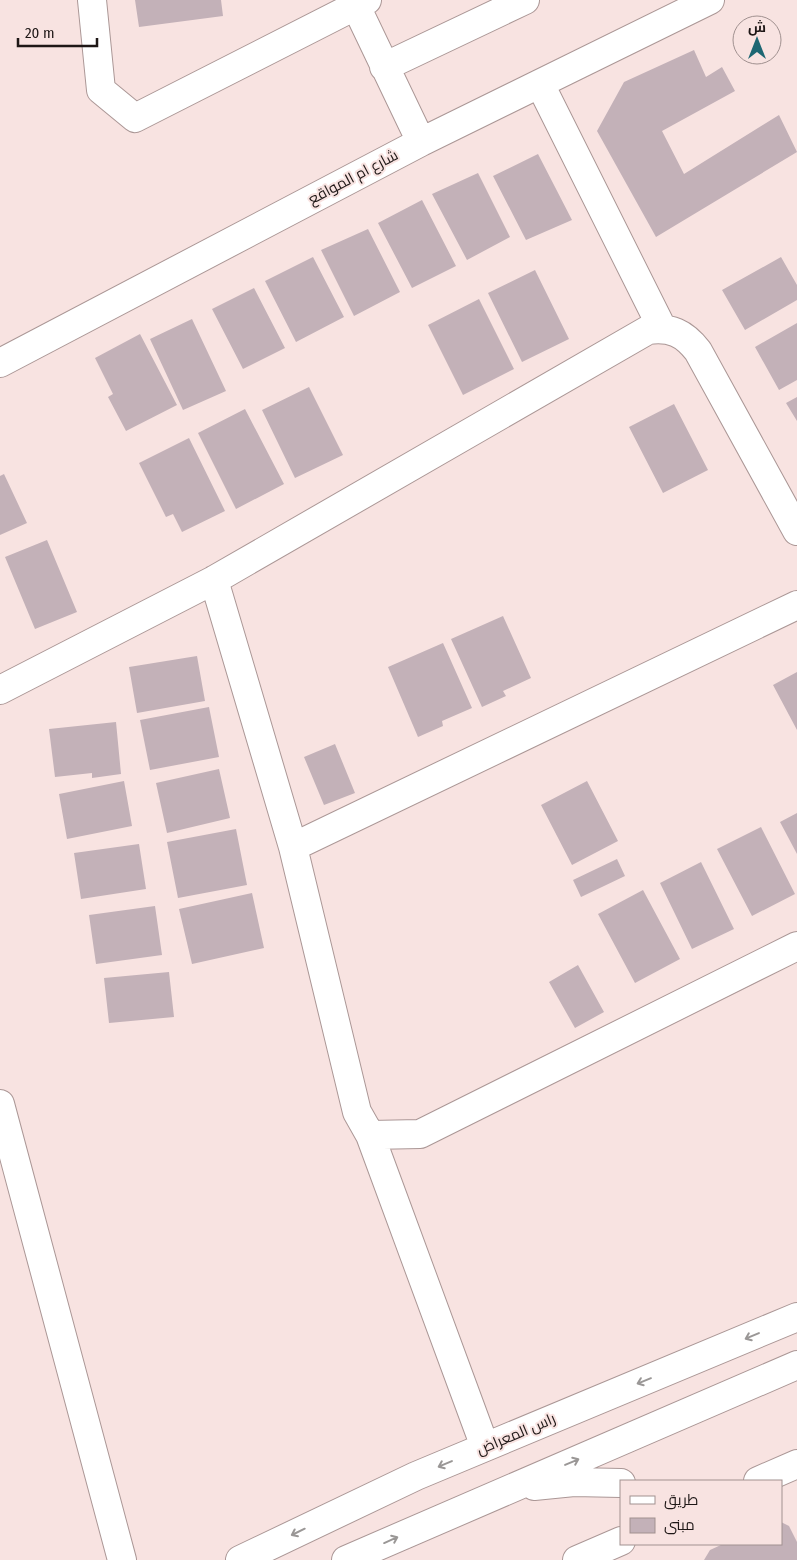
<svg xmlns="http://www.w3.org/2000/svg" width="797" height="1560" viewBox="0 0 797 1560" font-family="'Fira Sans Condensed',Cairo,sans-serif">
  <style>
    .building { fill: #c3b1b8 }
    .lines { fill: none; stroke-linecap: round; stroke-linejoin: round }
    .minor-casing { stroke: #ab9796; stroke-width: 30 }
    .minor { stroke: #fff; stroke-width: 28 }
    .oneway { stroke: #9a9796 }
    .labels { text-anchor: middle; stroke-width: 4; stroke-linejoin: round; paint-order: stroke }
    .street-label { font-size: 15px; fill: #1e1716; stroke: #f8e3e1 }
  </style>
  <rect width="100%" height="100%" fill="#f8e3e1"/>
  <path class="building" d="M135 0H221L223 16 139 27Z
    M694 50 706 77 722 67 735 91 662 131 684 174 779 115 797 152 656 237 597 131 624 82Z
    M538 154 572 220 526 240 493 176Z
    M478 173 510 237 467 260 432 194Z
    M422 200 456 266 412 288 378 223Z
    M368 229 400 292 354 316 321 250Z
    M313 257 344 317 296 342 265 281Z
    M781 257 797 285V300L745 330 722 290Z
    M535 270 569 339 522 362 488 293Z
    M254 288 285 348 243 369 212 309Z
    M479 299 514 369 463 395 428 325Z
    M192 319 226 391 183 410 150 339Z
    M797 323V380L779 390 755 347Z
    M140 334 177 405 126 431 108 397 113 394 95 358Z
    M309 387 343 455 295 478 262 410Z
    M797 397V421L786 403Z
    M674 404 708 470 663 493 629 427Z
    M245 409 284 484 236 509 198 433Z
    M189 438 225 511 182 532 173 514 166 517 139 463Z
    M4 474 27 523 0 535V476Z
    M47 540 77 612 35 629 5 557Z
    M503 616 531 678 503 691 506 696 482 707 451 639Z
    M443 643 472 708 442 721 443 726 418 737 388 667Z
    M197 656 205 701 137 713 129 667Z
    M797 672V730L773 685Z
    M209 707 219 757 150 770 140 720Z
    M116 722 121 774 92 778V773L55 777 49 729Z
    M335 744 355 793 324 805 304 757Z
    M219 769 230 818 167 833 156 783Z
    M124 781 132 826 67 839 59 794Z
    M587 781 618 841 572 865 541 805Z
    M797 813V854L780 822Z
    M761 827 795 894 752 916 717 849Z
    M236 829 247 885 178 898 167 842Z
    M139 844 146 889 81 899 74 853Z
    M617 859 625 876 581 897 573 880Z
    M701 862 734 929 692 949 660 883Z
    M643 890 680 959 635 983 598 914Z
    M252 893 264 948 192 964 179 909Z
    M155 906 162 955 96 964 89 915Z
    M578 965 604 1012 575 1028 549 982Z
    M169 972 174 1017 109 1023 104 978Z
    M781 1522 789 1526 797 1542V1560H704L710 1550 723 1544H781Z"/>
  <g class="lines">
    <g class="minor-casing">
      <path id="minor" d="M92 0 101 90 135 118 367 0
        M356 6 421 142
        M384 67 525 0
        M540 84 662 328
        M0 363 421 142 710 0
        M214 580 293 847 357 1112 370 1135 420 1134 797 946
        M0 690 214 580 648 330C671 327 684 333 698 351L797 531
        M293 847 797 605
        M0 1104 122 1560
        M370 1135 485 1447
        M758 1481 797 1464
        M534 1486 574 1482 621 1483
        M240 1560 416 1476 797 1317
        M346 1560 797 1365
        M577 1560 621 1541"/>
    </g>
    <use href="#minor" class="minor"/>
  </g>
  <defs><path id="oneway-shaft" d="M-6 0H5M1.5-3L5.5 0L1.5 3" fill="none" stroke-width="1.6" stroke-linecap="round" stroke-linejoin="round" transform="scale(1.25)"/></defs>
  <g class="oneway">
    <use href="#oneway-shaft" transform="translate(752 1336) rotate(157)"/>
    <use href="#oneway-shaft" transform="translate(644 1381) rotate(158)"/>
    <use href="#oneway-shaft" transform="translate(572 1462) rotate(-23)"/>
    <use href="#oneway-shaft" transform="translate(445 1464) rotate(157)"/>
    <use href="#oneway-shaft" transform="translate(298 1532) rotate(154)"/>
    <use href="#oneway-shaft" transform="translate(391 1540) rotate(-24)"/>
  </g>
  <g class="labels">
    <g class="street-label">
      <text transform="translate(353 177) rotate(-28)" y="5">شارع ام المواقع</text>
      <text transform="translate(516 1434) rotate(-23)" y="5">راس المعراض</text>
    </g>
  </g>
  <rect x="620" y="1480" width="162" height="65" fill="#f8e3e1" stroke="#a19190"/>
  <rect x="630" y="1496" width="25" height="8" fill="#ffffff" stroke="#a19190"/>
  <text x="664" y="1505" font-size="15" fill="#1e1716">طريق</text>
  <rect x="630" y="1518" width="25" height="15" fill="#c3b1b8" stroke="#a19190"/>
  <text x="664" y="1530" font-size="15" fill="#1e1716">مبنى</text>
  <g transform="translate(757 40)"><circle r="24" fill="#f8e3e1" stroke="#a19190"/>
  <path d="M0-4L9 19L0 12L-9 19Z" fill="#1e6773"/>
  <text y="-8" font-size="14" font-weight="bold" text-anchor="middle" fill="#1e1716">ش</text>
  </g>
  <path d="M18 38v8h79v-8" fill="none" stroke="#1e1716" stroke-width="2.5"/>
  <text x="25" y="38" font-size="15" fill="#1e1716" stroke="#f8e3e1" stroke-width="4" paint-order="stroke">20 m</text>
</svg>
